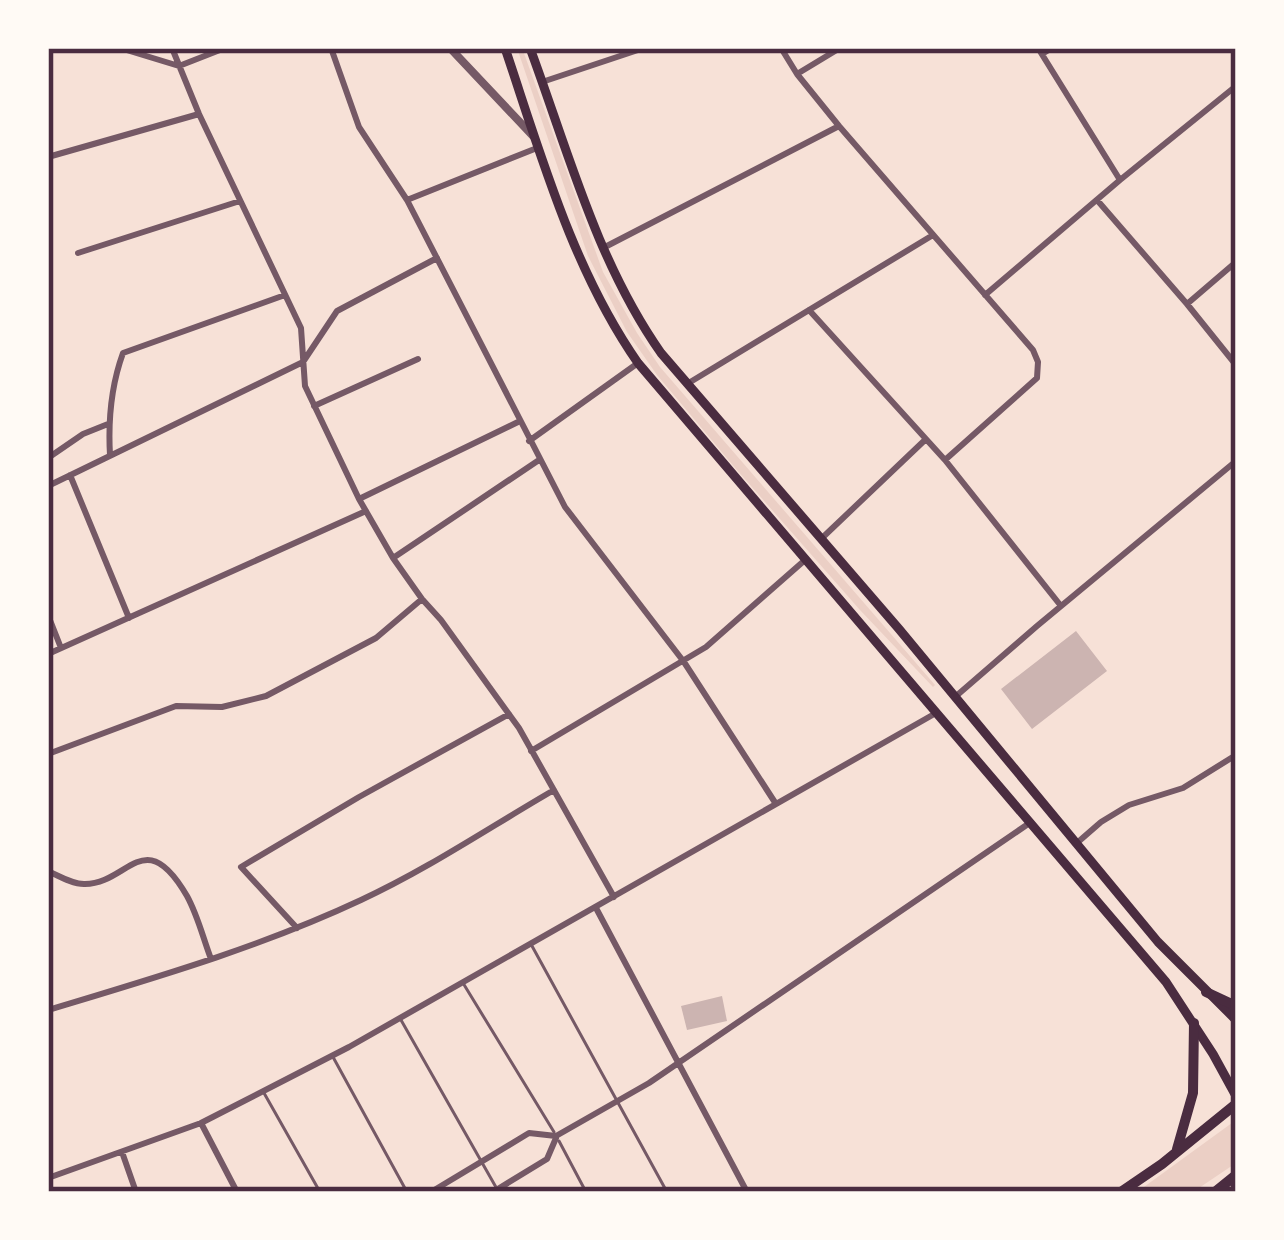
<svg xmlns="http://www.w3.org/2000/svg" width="1284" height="1240" viewBox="0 0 1284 1240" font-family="'Roboto Serif',serif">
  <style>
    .green { fill: #ebcfc5 }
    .building { fill: #ccb4b1 }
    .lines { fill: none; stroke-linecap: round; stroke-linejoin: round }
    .service { stroke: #755966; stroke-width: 3 }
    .minor { stroke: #755966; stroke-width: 6 }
    .tertiary { stroke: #755966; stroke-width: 8 }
    .secondary { stroke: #4a2c40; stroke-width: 9 }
    .trunk { stroke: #4a2c40; stroke-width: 10 }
    .neatline { fill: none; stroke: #4a2c40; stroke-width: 4.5 }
  </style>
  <rect width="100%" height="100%" fill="#f7e1d7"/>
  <path class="green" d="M517 48H522L525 56 603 272 637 333 660 367 935 685 933 687 860 610 736 469 657 375 627 332 588 256Z
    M1236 1120V1163L1193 1192H1137Z"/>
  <path class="building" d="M1076 631 1107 671 1032 729 1001 689Z
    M722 996 727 1021 687 1030 681 1006Z"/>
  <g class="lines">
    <path class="service" d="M532 946 667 1192
      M463 983 554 1132
      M401 1020 497 1189
      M333 1057 407 1192
      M264 1093 320 1192
      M559 1141 586 1192"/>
    <path class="minor" d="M120 48 179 66 225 48
      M172 48 199 114 301 328 305 386 359 499 393 558 422 599 441 620 519 728 614 897
      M331 48 359 127 407 200 565 507 684 662 776 804
      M781 48 797 74 839 126 1033 350 1038 362 1037 378 945 460
      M1038 48 1120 180
      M1042 54 1052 48
      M797 74 840 48
      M542 82 644 48
      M48 157 199 114
      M407 200 537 148
      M1097 200 1187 304 1236 365
      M603 248 839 126
      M78 253 240 201
      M985 295 1120 180 1236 86
      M1187 304 1236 262
      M809 310 945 460 1061 606
      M687 384 933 235
      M314 406 418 359
      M529 441 638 363
      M110 455C108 420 111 386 123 353L285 295
      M48 458 83 434 108 424
      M70 475 129 618
      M48 486 303 362 337 311 437 258
      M359 499 518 422
      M821 539 926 439
      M393 558 539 460
      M48 615 61 648
      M48 654 366 511
      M955 697 1037 626 1236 461
      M531 751 706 647 805 560
      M48 754 176 706 222 707 266 696 376 638 422 599
      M1078 842 1101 822 1129 805 1183 788 1236 755
      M48 871C59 876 72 884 84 884 128 885 144 822 187 896 198 916 203 938 211 959
      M596 908 747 1192
      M297 928 241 867 359 797 509 714
      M48 1010C154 978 261 947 361 900 428 869 490 827 554 790
      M201 1123 237 1192
      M122 1152 136 1192
      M48 1178 201 1123 349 1047 936 713
      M431 1192 529 1133 556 1136 649 1083 1031 822
      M493 1192 547 1159 556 1138"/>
    <path class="tertiary" d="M450 48 533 136"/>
    <path class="secondary" d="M505 48C541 155 573 270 638 363L1166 982 1213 1054 1236 1096
      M530 48C568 151 597 262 661 353L899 629 1158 942 1236 1020"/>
    <path class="trunk" d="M1206 992 1236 1006
      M1177 1149 1193 1093 1194 1023
      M1121 1192 1162 1164 1236 1104
      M1215 1192 1236 1175
      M1231 1192 1236 1191"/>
  </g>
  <rect width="1284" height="1240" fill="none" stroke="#fffaf5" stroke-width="102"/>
  <rect x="51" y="51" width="1182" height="1138" class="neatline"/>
</svg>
